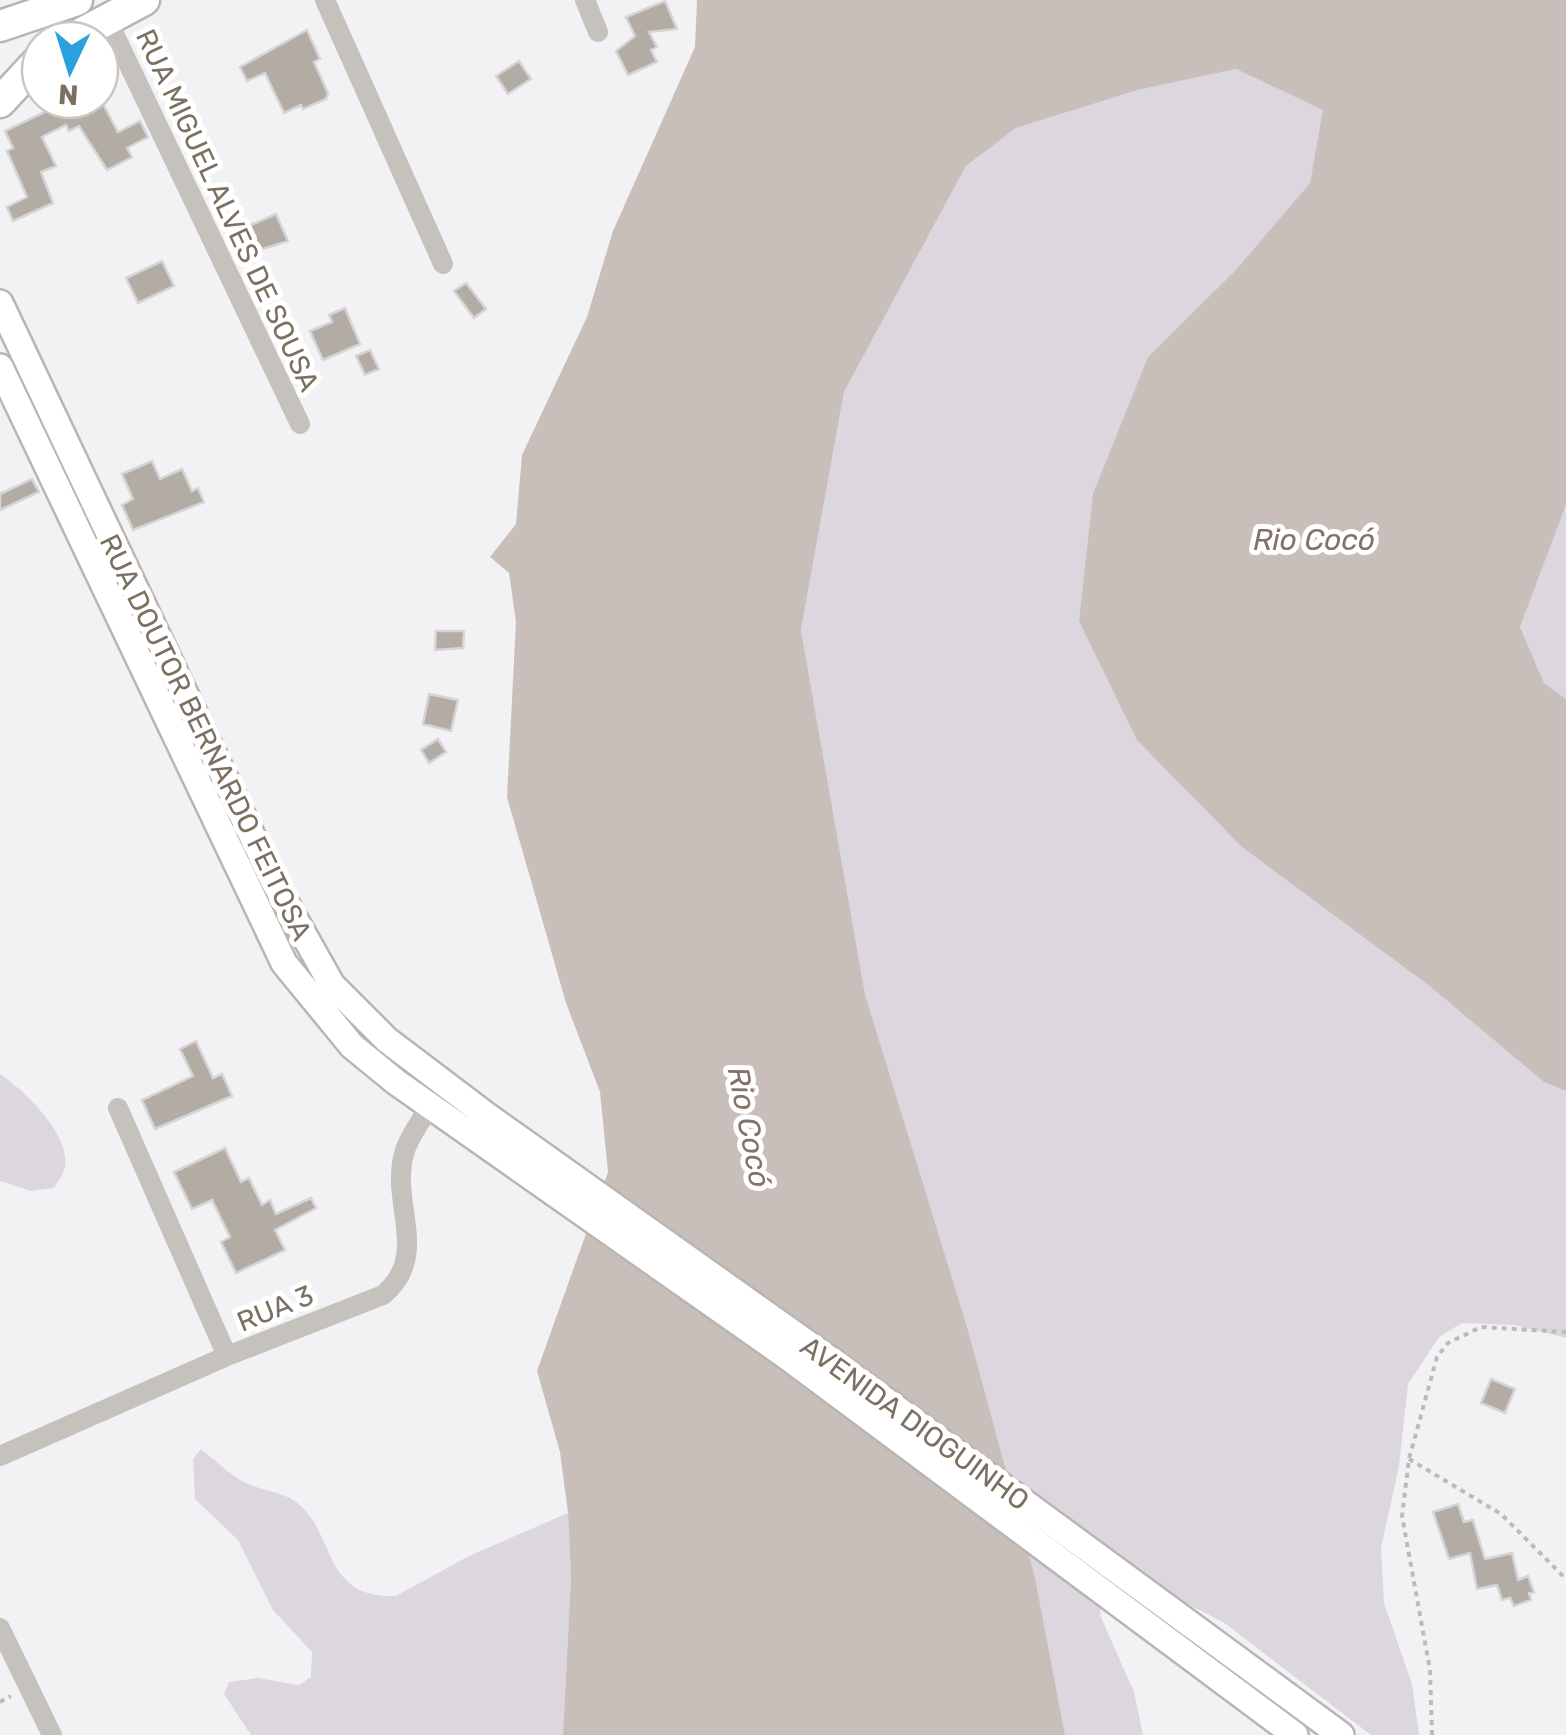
<svg xmlns="http://www.w3.org/2000/svg" width="1566" height="1735" viewBox="0 0 1566 1735" font-family="Rubik,sans-serif">
  <style>
    .green { fill: #dcd6df }
    .water { fill: #c9bfba }
    .building { fill: #b3aca5; stroke: #d5d4d6; stroke-width: 2.5 }
    .lines { fill: none; stroke-linecap: round; stroke-linejoin: round }
    .major-casing { stroke: #b9b6b1; stroke-width: 30 }
    .highway-casing { stroke: #b8b5b1; stroke-width: 35 }
    .path { stroke: #bdbbb8; stroke-width: 4; stroke-dasharray: 5 5; stroke-linecap: butt }
    .minor { stroke: #c5c2be; stroke-width: 20 }
    .major { stroke: #fff; stroke-width: 25 }
    .highway { stroke: #fff; stroke-width: 30 }
    .labels { text-anchor: middle; stroke-width: 10; stroke-linejoin: round; paint-order: stroke }
    .street-label { font-size: 28px; fill: #7c7061; stroke: #fff }
    .water-label { font-size: 30px; font-style: italic; fill: #857266; stroke: #fff }
  </style>
  <rect width="100%" height="100%" fill="#f2f2f5"/>
  <path class="green" d="M1236 69 1324 110 1310 183 1234 272 1427 984 1544 1082 1566 1091V1338L1514 1325 1462 1323 1439 1337 1408 1384 1399 1466 1381 1548 1384 1603 1412 1684 1419 1735H1371L1223 1622 1170 1595 1150 1577 1124 1572 1102 1588 1100 1615 1134 1692 1143 1735H1065L1035 1577 968 1330 865 994 801 630 844 392 966 166 1016 128 1138 90Z
    M1566 505V699L1544 684 1520 627Z
    M0 1074C24 1090 71 1135 65 1167 64 1174 57 1182 54 1188L31 1191 0 1181Z
    M201 1449C214 1459 229 1474 244 1482 263 1492 283 1490 301 1506 335 1537 324 1599 396 1596L469 1556 568 1513 571 1577 563 1735H251L224 1694 229 1682 258 1678 299 1685 311 1677 312 1652 273 1610 238 1540 195 1499 193 1459Z"/>
  <path class="water" d="M697 0H1566V505L1520 627 1544 683 1566 699V1091L1544 1082 1427 984 1242 847 1137 740 1079 621 1093 494 1148 357 1234 272 1310 183 1323 110 1236 69 1138 90 1016 128 966 166 844 392 801 630 865 994 968 1330 1035 1577 1065 1735H563L571 1577 568 1513 560 1452 537 1371 608 1172 600 1092 566 1003 507 797 516 622 509 573 490 557 516 524 522 455 587 317 613 231 695 47Z"/>
  <path class="building" d="M665 1 677 29 649 32 657 47 651 50 657 62 628 75 616 51 635 36 626 17Z
    M307 30 320 59 314 62 328 93 326 99 303 109 301 105 284 113 265 73 247 81 240 67Z
    M519 61 531 79 508 94 496 76Z
    M49 100H101L118 132 140 121 148 137 127 148 132 157 107 170 79 126 69 131 66 125 42 137 56 166 41 172 53 203 13 221 7 207 27 197 7 151 13 148 5 131 53 108Z
    M276 214 288 241 247 254 237 231Z
    M162 261 174 286 138 303 126 278Z
    M466 283 486 309 474 318 454 291Z
    M345 308 360 344 323 360 310 331 332 322 329 315Z
    M370 350 379 369 365 375 356 356Z
    M152 461 160 479 182 469 192 491 198 488 204 502 133 530 122 505 133 499 122 474Z
    M32 479 39 492 0 510V494Z
    M436 631H464L463 648 435 650Z
    M429 694 458 700 451 731 423 724Z
    M438 739 446 752 429 763 421 750Z
    M196 1041 213 1078 222 1074 232 1096 155 1129 142 1100 193 1076 180 1049Z
    M225 1148 241 1182 249 1178 262 1205 270 1200 276 1214 311 1198 316 1208 275 1230 285 1250 236 1273 221 1242 230 1237 212 1200 192 1209 174 1172Z
    M1491 1379 1515 1389 1505 1413 1481 1403Z
    M1458 1504 1464 1522 1473 1520 1485 1559 1512 1553 1518 1580 1528 1576 1534 1592 1529 1593 1531 1600 1514 1606 1510 1598 1502 1600 1497 1585 1477 1589 1470 1553 1449 1559 1433 1512Z"/>
  <g class="lines">
    <g class="major-casing">
      <path id="major" d="M0 303 273 880 332 985 387 1040 486 1115 821 1353 1341 1735
        M0 367 284 963 352 1046 396 1082 786 1356 1295 1735"/>
    </g>
    <g class="highway-casing">
      <path id="highway" d="M0 26 77 0
        M69 40 144 0
        M0 102 40 59"/>
    </g>
    <path class="path" d="M1409 1459 1501 1514 1566 1579
      M0 1702 11 1696
      M1432 1735 1430 1670 1402 1516 1409 1459 1437 1357 1448 1343 1481 1327 1566 1332"/>
    <path class="minor" d="M325 0 443 264
      M585 0 598 32
      M107 19 300 424
      M118 1108 227 1356
      M0 1456 227 1356 383 1295C431 1255 390 1204 404 1154 408 1138 421 1121 430 1106
      M0 1628 52 1735"/>
    <use href="#major" class="major"/>
    <use href="#highway" class="highway"/>
  </g>
  <g class="labels">
    <g class="street-label">
      <text transform="translate(228 210) rotate(65)" y="10">RUA MIGUEL ALVES DE SOUSA</text>
      <text transform="translate(206 737) rotate(64)" y="10">RUA DOUTOR BERNARDO FEITOSA</text>
      <text transform="translate(275 1308) rotate(-22)" y="10">RUA 3</text>
      <text transform="translate(915 1423) rotate(36)" y="10">AVENIDA DIOGUINHO</text>
    </g>
    <g class="water-label">
      <text x="1314" y="550">Rio Cocó</text>
      <text transform="translate(749 1127) rotate(79)" y="10">Rio Cocó</text>
    </g>
  </g>
  <g transform="translate(70 70) rotate(184)"><circle r="48" fill="#ffffff" stroke="#cbc6c0" stroke-width="2.5"/>
  <path d="M0-8L18 38L0 25L-18 38Z" fill="#2aa0dd"/>
  <text y="-15" font-size="28" font-weight="bold" text-anchor="middle" fill="#7c7061">N</text>
  </g>
</svg>
